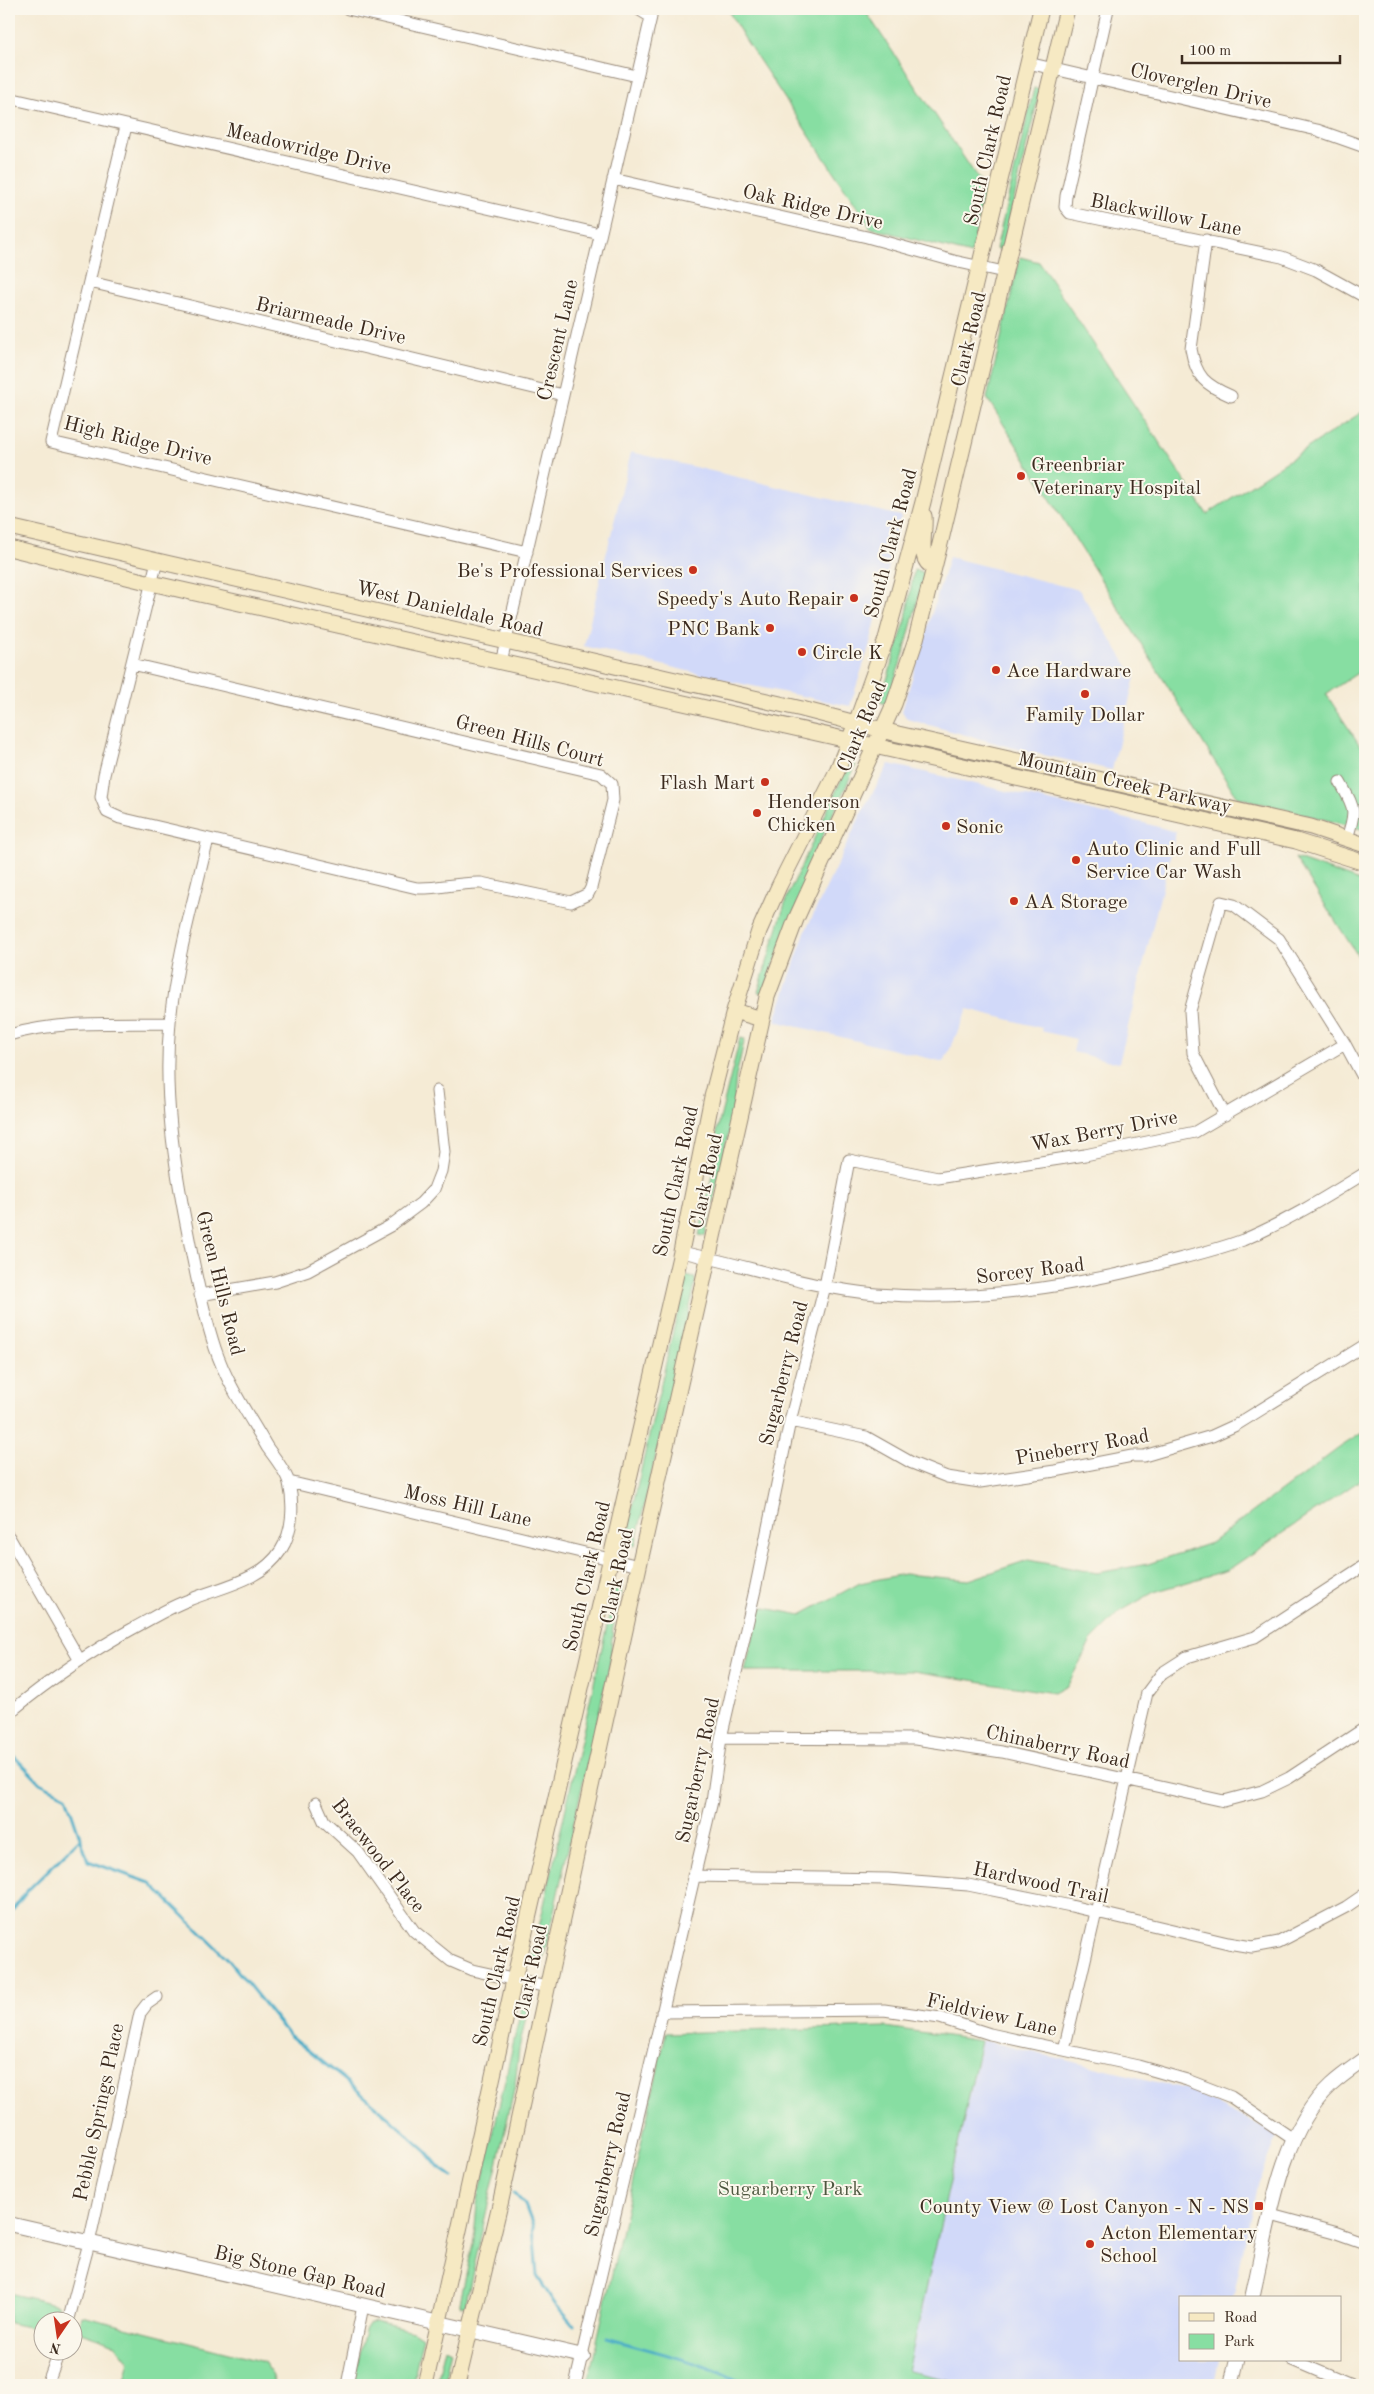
<svg xmlns="http://www.w3.org/2000/svg" width="1374" height="2394" viewBox="0 0 1374 2394" font-family="'Old Standard TT',serif">
  <style>
    .built { fill: #d1d9f9 }
    .green { fill: #87dea2; stroke: #618460 }
    .lines { fill: none; stroke-linecap: round; stroke-linejoin: round }
    .stream { stroke: #48acc7; stroke-width: 3 }
    .minor-casing { stroke: #988a7a; stroke-width: 13 }
    .tertiary-casing { stroke: #988a7a; stroke-width: 16 }
    .secondary-casing { stroke: #988a7a; stroke-width: 17 }
    .minor { stroke: #fff; stroke-width: 11 }
    .tertiary { stroke: #fff; stroke-width: 14 }
    .secondary { stroke: #f6e9c3; stroke-width: 15 }
    .poi-dot { fill: #c8321e; stroke: #fbf7ec; stroke-width: 2 }
    .labels { text-anchor: middle; stroke-width: 4; stroke-linejoin: round; paint-order: stroke }
    .street-label { font-size: 20px; fill: #3b2a1e; stroke: #fbf7ec }
    .poi-label { font-size: 20px; fill: #3b2a1e; stroke: #fbf7ec; text-anchor: start }
    .park-label { font-size: 20px; fill: #4e573f; stroke: #fbf7ec }
  </style>
  <rect width="100%" height="100%" fill="#fbf7ec"/>
  <filter id="ink" filterUnits="userSpaceOnUse"><feTurbulence type="fractalNoise" baseFrequency=".02" numOctaves="2"/><feDisplacementMap in="SourceGraphic" scale="10" xChannelSelector="R" yChannelSelector="G"/><feConvolveMatrix kernelMatrix="1 2 1 2 8 2 1 2 1" color-interpolation-filters="sRGB"/></filter>
  <filter id="wash" filterUnits="userSpaceOnUse"><feTurbulence type="fractalNoise" baseFrequency=".0096" numOctaves="4" result="noise"/><feDisplacementMap in="SourceGraphic" scale="20" xChannelSelector="R" yChannelSelector="G"/><feGaussianBlur stdDeviation="1.12" result="paint"/><feColorMatrix in="noise" values="0 0 0 0 0 0 0 0 0 0 0 0 0 0 0 0 0 1.4 0 .05"/><feComposite in="paint" operator="in"/></filter>
  <g filter="url(#wash)">
    <rect width="100%" height="100%" fill="#f5ebd5"/>
    <path class="built" d="M631 452 901 516 870 644 850 706 733 682 584 646Z
      M949 557 1079 590 1135 677 1112 770 1025 751 907 719 902 711Z
      M889 764 1144 823 1176 832 1119 1063 1073 1052 1076 1039 1041 1031 1042 1028 968 1009 944 1062 775 1021 805 932 864 808Z
      M982 2040 1186 2089 1278 2135 1256 2190 1233 2298H1180V2360H1219L1214 2385H972L908 2371Z"/>
    <path class="green" d="M727 9H864L985 189 971 254 871 228 745 39Z
      M1034 88 1040 89 1002 250 996 249Z
      M1020 257 1039 262 1207 514 1365 410V668L1326 694 1365 753V830L1237 797 987 398Z
      M914 570 925 573 903 656 886 704 880 702 906 619Z
      M850 761 856 765 816 850 807 881 763 993 758 992 787 897Z
      M1295 858 1365 883V967Z
      M740 1038 745 1039 744 1042 736 1076 732 1119 705 1236 699 1235 713 1171 716 1135Z
      M686 1276 695 1278V1285L635 1546 626 1543V1535Z
      M1365 1431V1477L1228 1570 1154 1592 1121 1611 1091 1641 1067 1686 1054 1693 913 1671H745L760 1607 801 1615 860 1583 904 1574 969 1580 1028 1560 1097 1573 1148 1564 1211 1543 1339 1448Z
      M616 1585 622 1586 621 1590 613 1628 610 1663 542 1964 532 1962V1958Z
      M522 2005 528 2008 519 2049 515 2086 465 2306 460 2305V2302L474 2239 477 2204Z
      M885 2027 981 2041 908 2371 972 2385H587L666 2033Z
      M9 2293 59 2305 54 2321 42 2322V2330L9 2323Z
      M82 2316 264 2362 274 2376 273 2385H122L129 2362 115 2344 78 2331Z
      M375 2322 414 2331 423 2337 412 2385H353L365 2330 369 2324Z
      M445 2348 451 2351 443 2385H436Z"/>
    <g class="lines">
      <path class="stream" d="M9 1751 40 1783 66 1796 88 1861 150 1883 228 1959 289 2035 355 2088 427 2152 439 2167 453 2177
        M9 1915 28 1890 81 1838
        M514 2193 525 2205 533 2226 537 2276 555 2304 574 2325
        M607 2338C654 2352 703 2361 746 2385"/>
    </g>
  </g>
  <g filter="url(#ink)">
    <g class="lines">
      <g class="minor-casing">
        <path id="minor" d="M348 9 637 76
          M638 9 651 17
          M1108 9 1066 196 1065 207 1070 213 1282 257 1316 270 1365 297
          M1028 63 1317 130 1365 147
          M9 98 600 234
          M126 126 51 442 527 552
          M613 179 867 237 954 261 1004 272
          M1206 240 1191 349C1196 377 1205 385 1231 396
          M90 282 563 395
          M501 662 651 17
          M132 664 601 774 612 784 613 800 591 888 588 894 571 902 481 883C459 882 439 889 417 888L120 818 107 812 101 797 104 775 157 561
          M1340 782C1354 808 1357 809 1347 838
          M9 1035C60 1020 117 1024 170 1023
          M1225 1115 1193 1053 1190 1011 1221 902 1234 905 1279 939 1345 1044 1365 1081
          M681 1252C746 1265 810 1288 876 1294 974 1302 1069 1288 1163 1263 1190 1256 1217 1250 1243 1240 1286 1222 1326 1197 1365 1173
          M200 1295 275 1282 308 1271 390 1226 421 1203 434 1189 441 1171 444 1152 437 1091
          M790 1421 866 1437 912 1463 947 1477 980 1482 1055 1471 1132 1456H1144L1212 1436 1236 1425 1365 1345
          M289 1482 639 1566
          M9 1537 79 1659
          M9 1713C48 1681 88 1653 132 1629 151 1619 169 1607 189 1600 220 1587 262 1581 281 1550 293 1531 294 1505 289 1483 286 1471 274 1457 267 1447 248 1414 227 1384 215 1348 203 1311 195 1272 188 1234 174 1164 163 1093 170 1022 176 960 194 899 208 839
          M721 1738 915 1739 1002 1752 1224 1801 1262 1791 1289 1778 1365 1728
          M316 1803 324 1821 358 1852 414 1931 451 1961 472 1970 547 1987
          M693 1876 888 1879 968 1885 1071 1906 1228 1943 1252 1947 1279 1942 1346 1907 1365 1894
          M662 2012 884 2010 940 2018 990 2034 1138 2066 1187 2080 1231 2097 1293 2139
          M1064 2050 1147 1693 1162 1673 1187 1657 1255 1637 1365 1565
          M1271 2215 1334 2232 1365 2243
          M68 2322 89 2243 140 2013 147 2004 157 1997
          M1292 2360 1351 2385
          M47 2385 59 2352
          M347 2385 363 2306
          M575 2385 712 1801 721 1738 755 1590 790 1421 825 1286 849 1160 938 1178 1085 1155 1195 1132 1345 1044"/>
      </g>
      <g class="tertiary-casing">
        <path id="tertiary" d="M9 2224 583 2356
          M1252 2298C1268 2230 1278 2134 1331 2085 1342 2075 1354 2067 1365 2059
          M1231 2385 1237 2360"/>
      </g>
      <g class="secondary-casing">
        <path id="secondary" d="M924 516C926 532 916 561 934 567
          M9 527 802 709 898 734 1311 827 1365 845
          M9 548 151 583 1296 841 1365 863
          M734 1011 762 1019
          M425 2385 514 1980 681 1252 712 1097 734 1011 759 931 779 886 837 771 856 723 886 639 923 502 1041 9
          M457 2385 501 2200 639 1566 767 997 796 919 894 704 916 639 941 540 1067 9"/>
      </g>
      <use href="#minor" class="minor"/>
      <use href="#tertiary" class="tertiary"/>
      <use href="#secondary" class="secondary"/>
    </g>
  </g>
  <g class="poi-dot">
    <circle cx="1021" cy="476" r="5"/>
    <circle cx="693" cy="570" r="5"/>
    <circle cx="854" cy="598" r="5"/>
    <circle cx="770" cy="628" r="5"/>
    <circle cx="802" cy="652" r="5"/>
    <circle cx="996" cy="670" r="5"/>
    <circle cx="1085" cy="694" r="5"/>
    <circle cx="765" cy="782" r="5"/>
    <circle cx="757" cy="813" r="5"/>
    <circle cx="946" cy="826" r="5"/>
    <circle cx="1076" cy="860" r="5"/>
    <circle cx="1014" cy="901" r="5"/>
    <rect x="1254" y="2201" width="10" height="10" rx="2.5"/>
    <circle cx="1090" cy="2244" r="5"/>
  </g>
  <g class="labels">
    <g class="street-label">
      <text transform="translate(1201 85) rotate(13)" y="7">Cloverglen Drive</text>
      <text transform="translate(309 148) rotate(13)" y="7">Meadowridge Drive</text>
      <text transform="translate(987 150) rotate(-77)" y="7">South Clark Road</text>
      <text transform="translate(813 206) rotate(13)" y="7">Oak Ridge Drive</text>
      <text transform="translate(1166 214) rotate(11)" y="7">Blackwillow Lane</text>
      <text transform="translate(331 320) rotate(13)" y="7">Briarmeade Drive</text>
      <text transform="translate(968 339) rotate(-77)" y="7">Clark Road</text>
      <text transform="translate(557 340) rotate(-77)" y="7">Crescent Lane</text>
      <text transform="translate(138 440) rotate(14)" y="7">High Ridge Drive</text>
      <text transform="translate(890 543) rotate(-75)" y="7">South Clark Road</text>
      <text transform="translate(450 608) rotate(13)" y="7">West Danieldale Road</text>
      <text transform="translate(861 726) rotate(-67)" y="7">Clark Road</text>
      <text transform="translate(530 740) rotate(15)" y="7">Green Hills Court</text>
      <text transform="translate(1125 782) rotate(13)" y="7">Mountain Creek Parkway</text>
      <text transform="translate(1104 1130) rotate(-11)" y="7">Wax Berry Drive</text>
      <text transform="translate(675 1181) rotate(-78)" y="7">South Clark Road</text>
      <text transform="translate(705 1181) rotate(-78)" y="7">Clark Road</text>
      <text transform="translate(1030 1270) rotate(-7)" y="7">Sorcey Road</text>
      <text transform="translate(221 1283) rotate(76)" y="7">Green Hills Road</text>
      <text transform="translate(783 1373) rotate(-76)" y="7">Sugarberry Road</text>
      <text transform="translate(1082 1446) rotate(-10)" y="7">Pineberry Road</text>
      <text transform="translate(468 1505) rotate(13)" y="7">Moss Hill Lane</text>
      <text transform="translate(586 1576) rotate(-77)" y="7">South Clark Road</text>
      <text transform="translate(616 1576) rotate(-78)" y="7">Clark Road</text>
      <text transform="translate(1058 1746) rotate(12)" y="7">Chinaberry Road</text>
      <text transform="translate(697 1770) rotate(-78)" y="7">Sugarberry Road</text>
      <text transform="translate(379 1855) rotate(52)" y="7">Braewood Place</text>
      <text transform="translate(1041 1882) rotate(12)" y="7">Hardwood Trail</text>
      <text transform="translate(496 1971) rotate(-77)" y="7">South Clark Road</text>
      <text transform="translate(530 1972) rotate(-78)" y="7">Clark Road</text>
      <text transform="translate(992 2014) rotate(13)" y="7">Fieldview Lane</text>
      <text transform="translate(98 2112) rotate(-78)" y="7">Pebble Springs Place</text>
      <text transform="translate(607 2164) rotate(-77)" y="7">Sugarberry Road</text>
      <text transform="translate(300 2271) rotate(13)" y="7">Big Stone Gap Road</text>
    </g>
    <g class="poi-label">
      <text x="1031" y="471">Greenbriar<tspan x="1031" dy="23">Veterinary Hospital</tspan></text>
      <text x="683" y="577" text-anchor="end">Be's Professional Services</text>
      <text x="844" y="605" text-anchor="end">Speedy's Auto Repair</text>
      <text x="760" y="635" text-anchor="end">PNC Bank</text>
      <text x="812" y="659">Circle K</text>
      <text x="1006" y="677">Ace Hardware</text>
      <text x="1085" y="721" text-anchor="middle">Family Dollar</text>
      <text x="755" y="789" text-anchor="end">Flash Mart</text>
      <text x="767" y="808">Henderson<tspan x="767" dy="23">Chicken</tspan></text>
      <text x="956" y="833">Sonic</text>
      <text x="1086" y="855">Auto Clinic and Full<tspan x="1086" dy="23">Service Car Wash</tspan></text>
      <text x="1024" y="908">AA Storage</text>
      <text x="1249" y="2213" text-anchor="end">County View @ Lost Canyon - N - NS</text>
      <text x="1100" y="2239">Acton Elementary<tspan x="1100" dy="23">School</tspan></text>
    </g>
    <g class="park-label">
      <text x="790" y="2195">Sugarberry Park</text>
    </g>
  </g>
  <rect width="1374" height="2394" fill="none" stroke="#fbf7ec" stroke-width="30"/>
  <rect x="1179" y="2296" width="162" height="65" fill="#fbf7ec" stroke="#aea59a"/>
  <rect x="1189" y="2313" width="25" height="8" fill="#f6e9c3" stroke="#aea59a"/>
  <text x="1224" y="2322" font-size="15" fill="#3b2a1e">Road</text>
  <rect x="1189" y="2334" width="25" height="15" fill="#87dea2" stroke="#aea59a"/>
  <text x="1224" y="2346" font-size="15" fill="#3b2a1e">Park</text>
  <g transform="translate(58 2336) rotate(193)"><circle r="24" fill="#fbf7ec" stroke="#aea59a"/>
  <path d="M0-4L9 19L0 12L-9 19Z" fill="#c8321e"/>
  <text y="-8" font-size="14" font-weight="bold" text-anchor="middle" fill="#3b2a1e">N</text>
  </g>
  <path d="M1182 55v8h158v-8" fill="none" stroke="#3b2a1e" stroke-width="2.5"/>
  <text x="1189" y="55" font-size="15" fill="#3b2a1e" stroke="#fbf7ec" stroke-width="4" paint-order="stroke">100 m</text>
</svg>
